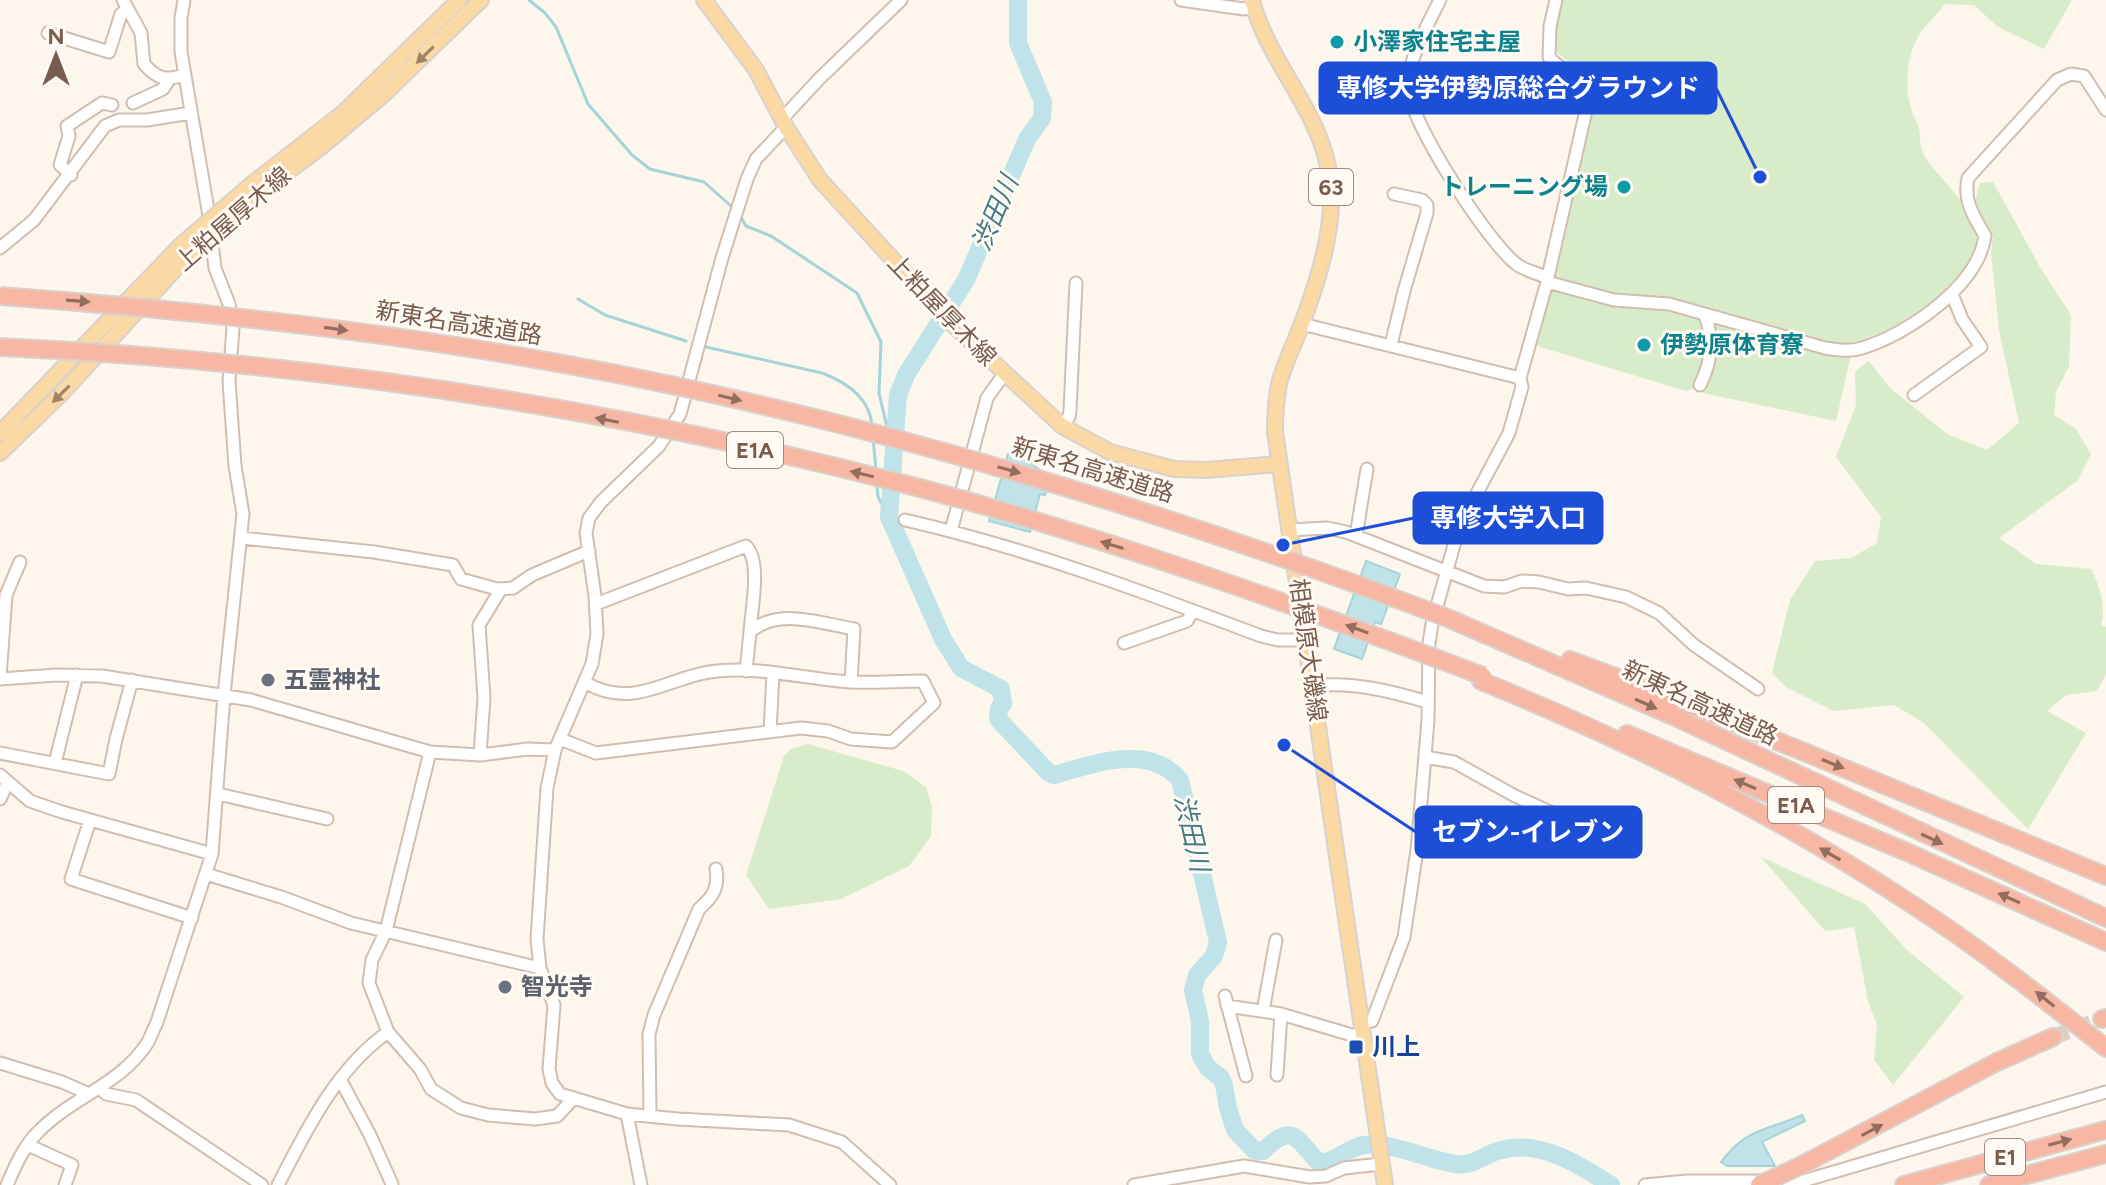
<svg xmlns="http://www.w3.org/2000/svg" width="2106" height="1185" viewBox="0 0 2106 1185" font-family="Figtree,'Noto Sans JP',sans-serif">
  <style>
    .green { fill: #d8ecc9 }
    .water { fill: #bfe3e8; stroke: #a5d3da; stroke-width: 2 }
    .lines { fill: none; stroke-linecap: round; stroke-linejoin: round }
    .stream { stroke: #a5d3da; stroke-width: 3 }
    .river { stroke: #bfe3e8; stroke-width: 18 }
    .highway-tunnel { stroke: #dcd0c4; stroke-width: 16; stroke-dasharray: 16 8; stroke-linecap: butt }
    .minor-casing { stroke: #d1beb0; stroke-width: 15 }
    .major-casing { stroke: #dad1cd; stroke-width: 18 }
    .highway-casing { stroke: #dad1cd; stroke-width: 20 }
    .minor { stroke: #fff; stroke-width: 11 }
    .major { stroke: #fbd9a5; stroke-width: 14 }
    .highway { stroke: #f7b7a3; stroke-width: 16 }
    .major-bridge-casing { stroke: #dad1cd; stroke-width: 18; stroke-linecap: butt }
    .highway-bridge-casing { stroke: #dad1cd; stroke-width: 20; stroke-linecap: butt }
    .major-bridge { stroke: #fbd9a5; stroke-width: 14 }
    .highway-bridge { stroke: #f7b7a3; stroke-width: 16 }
    .oneway { fill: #a18267 }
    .oneway2 { fill: #936e5e }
    .culture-dot { fill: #0f9aa8; stroke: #fffaf3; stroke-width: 3 }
    .worship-dot { fill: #6b7280; stroke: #fffaf3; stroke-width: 3 }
    .transit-dot { fill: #1a4fb4; stroke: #fffaf3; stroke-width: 3 }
    .labels { text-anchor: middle; stroke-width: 6; stroke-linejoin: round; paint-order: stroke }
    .shield { fill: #fffaf3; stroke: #a28b7f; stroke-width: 2 }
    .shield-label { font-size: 22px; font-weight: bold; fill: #7a5c4d }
    .culture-label { font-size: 24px; font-weight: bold; fill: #0d838f; stroke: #fffaf3; text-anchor: start }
    .street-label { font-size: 24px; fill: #7a5c4d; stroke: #fffaf3 }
    .worship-label { font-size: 24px; font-weight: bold; fill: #5b616d; stroke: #fffaf3; text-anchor: start }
    .transit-label { font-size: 24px; font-weight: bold; fill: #164399; stroke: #fffaf3; text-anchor: start }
    .water-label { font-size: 26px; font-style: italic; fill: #437c86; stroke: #fffaf3 }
    .leader { fill: none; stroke: #1d4ed8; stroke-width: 3 }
    .callout-dot { fill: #1d4ed8; stroke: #fffaf3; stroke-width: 3 }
    .callout { fill: #1d4ed8; stroke: #1d4ed8; stroke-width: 3 }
    .callout-label { font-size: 26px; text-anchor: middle; font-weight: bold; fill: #fff }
  </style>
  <rect width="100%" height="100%" fill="#fdf6ec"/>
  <path class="green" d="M1562 0H2072L2044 49 1998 27 1974 5 1945 4C1937 15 1925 25 1918 37 1907 55 1904 88 1911 108 1912 114 1916 119 1918 125 1923 143 1916 146 1930 164 1945 184 1978 213 1980 239 1983 281 1878 342 1842 345L1669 299 1615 294 1558 280 1554 275 1594 104 1581 70 1557 53V23Z
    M1993 182 2040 267 2071 315 2069 366 2056 392 2054 415 2075 428 2091 454 2077 481 1999 538 2036 564 2091 569C2100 586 2106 606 2101 625L2106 627V674L2097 691 2066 695 2047 711 2086 733 2028 829 1924 723 1894 705 1833 711 1786 687 1772 673 1790 600 1815 561 1851 558 1877 543 1881 517 1836 457 1856 405 1855 371 1869 361 1889 387 1947 434 1987 450 2019 423 1999 330 1991 252 1993 237 1975 201 1980 183Z
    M1555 290 1616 306 1666 311 1825 352 1851 355 1836 421 1703 393 1700 387 1686 391 1537 346 1550 292Z
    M808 744 903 771 926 787 932 807 931 836 909 866 841 899 769 909 746 875 784 756 791 749Z
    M1761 857 1865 904 1907 950 1964 997 1893 1085 1874 1060 1877 1025 1868 1001 1854 927 1825 931Z"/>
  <path class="water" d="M1008 454 1022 457 1051 478 1045 495 1040 494 1030 532 989 521Z
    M1366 561 1400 574 1381 624 1375 622 1362 659 1334 649Z
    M1802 1115 1805 1121 1762 1142 1775 1166H1727L1721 1162C1747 1127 1767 1131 1802 1115Z"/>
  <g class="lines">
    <path class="stream" d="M529 0 545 13 556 27 588 104 632 155 650 169 704 182 731 206
      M742 219 746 226 771 236 857 293 881 342 879 393 888 432
      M578 299 605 315 686 341
      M706 347 822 373C846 382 870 398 872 426
      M873 437 876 470
      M877 485 878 497 889 517"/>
    <path class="river" d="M1018 0V43L1043 102 1042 118 1027 139 966 280 906 375 898 395 889 517 943 639 961 668 1001 689 1003 704 999 708 998 719 1049 773 1054 775C1093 764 1149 743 1180 780L1218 942 1214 956 1197 975 1193 990 1200 1021V1054L1208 1068 1221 1078 1224 1085 1228 1108 1235 1130 1255 1151H1263C1294 1121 1296 1139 1319 1163 1336 1163 1348 1147 1364 1145 1391 1141 1427 1160 1455 1164 1474 1167 1484 1154 1501 1150 1540 1139 1579 1165 1611 1185"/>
    <path class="highway-tunnel" d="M2053 1037 2102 1019"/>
    <g class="minor-casing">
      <path id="minor" d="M123 0 141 33 144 64C157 79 166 81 184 75
        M1181 0 1244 9 1253 7
        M1440 0C1427 26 1409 57 1408 86 1407 119 1492 249 1519 266 1528 271 1539 274 1548 278
        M48 33 109 52 121 14 128 9
        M133 103 163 89 169 80
        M782 119 820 78 901 0
        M786 127 756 159 747 179 722 258 680 414 659 446 601 502 589 518 586 533 595 596 597 634 592 664 555 750 547 788 537 939 540 968 554 1005 549 1069 552 1083 560 1094 627 1114 678 1119 789 1125 842 1142 890 1185
        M71 175 60 165 69 136 67 126 102 103 112 105
        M0 248 34 220 105 126 119 120H147L191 113
        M1547 281 1588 102C1584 71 1565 76 1549 57L1550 26 1556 0
        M1302 324 1520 378 1547 282 1614 300 1669 304 1825 348C1837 350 1850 352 1862 348 1908 334 1978 286 1985 236 1974 216 1963 202 1968 178L2057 80 2071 74 2084 76 2106 110
        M1391 345 1404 291 1427 213V205L1422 200 1394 194
        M1700 385C1712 361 1714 340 1705 315
        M1914 395 1981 347 1962 319 1952 294
        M1062 426 1069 417 1070 410 1076 283
        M905 520C1027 548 1144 592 1261 636L1278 640H1307
        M1290 530 1327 528 1346 532 1484 586 1504 587 1522 581 1539 582 1568 589 1586 588 1626 597 1659 613 1694 645 1758 689
        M951 531 987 398 1004 374
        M1356 536 1367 469
        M242 538 374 552 453 565 461 579 497 589 513 588 532 575 589 551
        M596 604 746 546C762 562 751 611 750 632
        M1124 643 1187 621 1193 611
        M746 671 750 632C778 607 819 623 854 629L851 682
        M0 677 6 595 20 562
        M0 679 56 675 102 676 251 700 430 752 480 755 528 749 555 750
        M1313 686C1350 681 1391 691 1427 702
        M770 732 773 674
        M560 739 596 753 801 728 828 731 851 739 892 742 934 703 923 681C899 681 874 683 850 682 804 679 755 665 709 672 663 680 633 709 586 683
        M0 753 109 774 116 739 132 680
        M480 755 484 698 479 625 501 589
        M1425 757 1454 762 1515 796 1609 839
        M55 763 77 675
        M0 775 30 801 62 812 212 854
        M218 794 327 819
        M0 799 8 782
        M90 820 71 879 192 918
        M206 874 281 897 351 923 540 968
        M1225 996 1246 1076
        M1227 1006 1281 1014 1352 1035H1363
        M1263 1011 1276 940
        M1361 1024 1372 1021 1404 937 1417 850 1428 720 1429 643 1432 624 1459 527 1509 433 1522 387 1520 378
        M388 1032 420 1069 431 1089 461 1108 488 1115 535 1119 557 1116 573 1099
        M0 1063 62 1082 89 1094
        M1277 1075 1281 1014
        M340 1079 370 1135 392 1184
        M100 1088 106 1094 136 1100 262 1185
        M627 1114 641 1185
        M650 1116 649 1034 654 1015 699 909C713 897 719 888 716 869
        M28 1145 72 1165 65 1185
        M7 1185C15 1166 24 1146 38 1132 72 1097 122 1084 148 1042L157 1022 212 854 224 695 243 514 235 466 229 381 233 328 229 304 215 268 208 210 181 52V18L184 0
        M278 1185C307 1129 335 1070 388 1032L369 983 372 960 386 931 430 752
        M1134 1185 1244 1166 1310 1177 1326 1176 1344 1168 1381 1164
        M1645 1185 1687 1181H1803L2106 1092"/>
    </g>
    <g class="major-casing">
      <path id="major" d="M704 0 756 70 786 127 820 180 951 323 1062 426 1110 452 1174 469 1207 470 1278 464
        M1252 0C1268 63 1322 112 1330 178 1336 226 1318 281 1301 326 1294 345 1284 364 1279 384 1276 400 1275 416 1275 432L1385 1185
        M252 184 343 113 459 0
        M259 193 321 147 384 94 481 0
        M0 433 181 245
        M0 453 63 392 189 254"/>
    </g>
    <g class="highway-casing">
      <path id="highway" d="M1450 619 1673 716 2106 918
        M1570 660 1680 701 2106 876
        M1481 681C1632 742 1780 817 1916 907 1982 950 2044 999 2106 1048
        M1627 734 1909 853 2106 942
        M2102 1019 2106 1018
        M1802 1165 1997 1062 2053 1037
        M1904 1185 2106 1130
        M1989 1185 2106 1154"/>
    </g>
    <use href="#minor" class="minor"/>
    <use href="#major" class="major"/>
    <use href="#highway" class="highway"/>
    <g class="major-bridge-casing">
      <path id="major-bridge" d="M181 245 252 184
        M189 254 259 193"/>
    </g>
    <g class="highway-bridge-casing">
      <path id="highway-bridge" d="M0 296C207 311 413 334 617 374 902 430 1178 516 1450 619
        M0 347C307 361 618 409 916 487 1109 538 1297 606 1483 676
        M1759 1185 1802 1165"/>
    </g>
    <use href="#major-bridge" class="major-bridge"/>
    <use href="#highway-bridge" class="highway-bridge"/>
  </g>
  <defs><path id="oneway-solid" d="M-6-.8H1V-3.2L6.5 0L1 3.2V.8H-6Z" transform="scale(2)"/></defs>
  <g class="oneway">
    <use href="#oneway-solid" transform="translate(425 55) rotate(136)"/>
    <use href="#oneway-solid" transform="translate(61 394) rotate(135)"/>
  </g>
  <g class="oneway2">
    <use href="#oneway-solid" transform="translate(78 301) rotate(4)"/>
    <use href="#oneway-solid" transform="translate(336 329) rotate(8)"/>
    <use href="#oneway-solid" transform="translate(730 398) rotate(13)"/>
    <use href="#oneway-solid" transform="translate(607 420) rotate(-169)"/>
    <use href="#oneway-solid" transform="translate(1009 470) rotate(16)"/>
    <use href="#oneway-solid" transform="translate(862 474) rotate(-167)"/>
    <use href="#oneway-solid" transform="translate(1112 545) rotate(-163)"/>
    <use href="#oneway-solid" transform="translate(1357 629) rotate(-160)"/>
    <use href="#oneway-solid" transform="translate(1646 704) rotate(24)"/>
    <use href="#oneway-solid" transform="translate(1833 764) rotate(22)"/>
    <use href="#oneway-solid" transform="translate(1745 784) rotate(-157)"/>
    <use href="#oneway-solid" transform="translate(1932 839) rotate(25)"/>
    <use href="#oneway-solid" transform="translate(1830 854) rotate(-150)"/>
    <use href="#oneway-solid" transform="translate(2009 898) rotate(-156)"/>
    <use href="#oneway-solid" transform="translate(2045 999) rotate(-141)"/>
    <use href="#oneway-solid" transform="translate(1872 1130) rotate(-28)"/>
    <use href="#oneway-solid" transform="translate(2060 1142) rotate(-15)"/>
  </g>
  <g class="culture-dot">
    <circle cx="1337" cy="42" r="8"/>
    <circle cx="1624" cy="187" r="8"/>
    <circle cx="1644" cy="345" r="8"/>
  </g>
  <g class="worship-dot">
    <circle cx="268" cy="680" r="8"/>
    <circle cx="505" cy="987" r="8"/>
  </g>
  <rect class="transit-dot" x="1348" y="1039" width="16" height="16" rx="4"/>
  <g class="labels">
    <g class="shield">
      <rect x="1309" y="169" width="44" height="36" rx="6"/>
      <rect x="727" y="432" width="56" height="36" rx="6"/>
      <rect x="1768" y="787" width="56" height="36" rx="6"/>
      <rect x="1985" y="1139" width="40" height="36" rx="6"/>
    </g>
    <g class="shield-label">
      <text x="1331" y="195">63</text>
      <text x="755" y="458">E1A</text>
      <text x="1796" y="813">E1A</text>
      <text x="2005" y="1165">E1</text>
    </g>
    <g class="culture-label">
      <text x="1353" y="50">小澤家住宅主屋</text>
      <text x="1608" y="195" text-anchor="end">トレーニング場</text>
      <text x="1660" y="353">伊勢原体育寮</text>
    </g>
    <g class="street-label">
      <text transform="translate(233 219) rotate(-41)" y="8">上粕屋厚木線</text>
      <text transform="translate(942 310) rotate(46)" y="8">上粕屋厚木線</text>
      <text transform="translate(459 323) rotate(9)" y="8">新東名高速道路</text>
      <text transform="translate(1093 470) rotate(17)" y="8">新東名高速道路</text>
      <text transform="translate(1308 650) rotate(82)" y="8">相模原大磯線</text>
      <text transform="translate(1700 703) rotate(25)" y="8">新東名高速道路</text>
    </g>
    <g class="worship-label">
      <text x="284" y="688">五霊神社</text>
      <text x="521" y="995">智光寺</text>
    </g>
    <g class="transit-label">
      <text x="1372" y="1055">川上</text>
    </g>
    <g class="water-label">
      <text transform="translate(995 213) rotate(-67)" y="9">渋田川</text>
      <text transform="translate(1192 833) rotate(77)" y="9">渋田川</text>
    </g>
  </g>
  <path class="leader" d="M1760 177L1716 88M1283 545L1414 518M1284 745L1416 832"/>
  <g class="callout-dot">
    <circle cx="1760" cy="177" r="8"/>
    <circle cx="1283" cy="545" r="8"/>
    <circle cx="1284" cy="745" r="8"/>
  </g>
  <g class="callout">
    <rect x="1320" y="63" width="396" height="50" rx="8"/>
    <rect x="1414" y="493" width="188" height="50" rx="8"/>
    <rect x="1416" y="807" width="225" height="50" rx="8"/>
  </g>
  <g class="callout-label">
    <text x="1518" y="97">専修大学伊勢原総合グラウンド</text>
    <text x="1508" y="527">専修大学入口</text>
    <text x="1528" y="841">セブン-イレブン</text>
  </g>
  <g transform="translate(56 56)" stroke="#fffaf3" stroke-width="6" paint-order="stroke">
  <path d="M0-6L14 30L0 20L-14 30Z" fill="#7a5c4d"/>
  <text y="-12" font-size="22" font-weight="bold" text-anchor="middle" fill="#7a5c4d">N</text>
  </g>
</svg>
